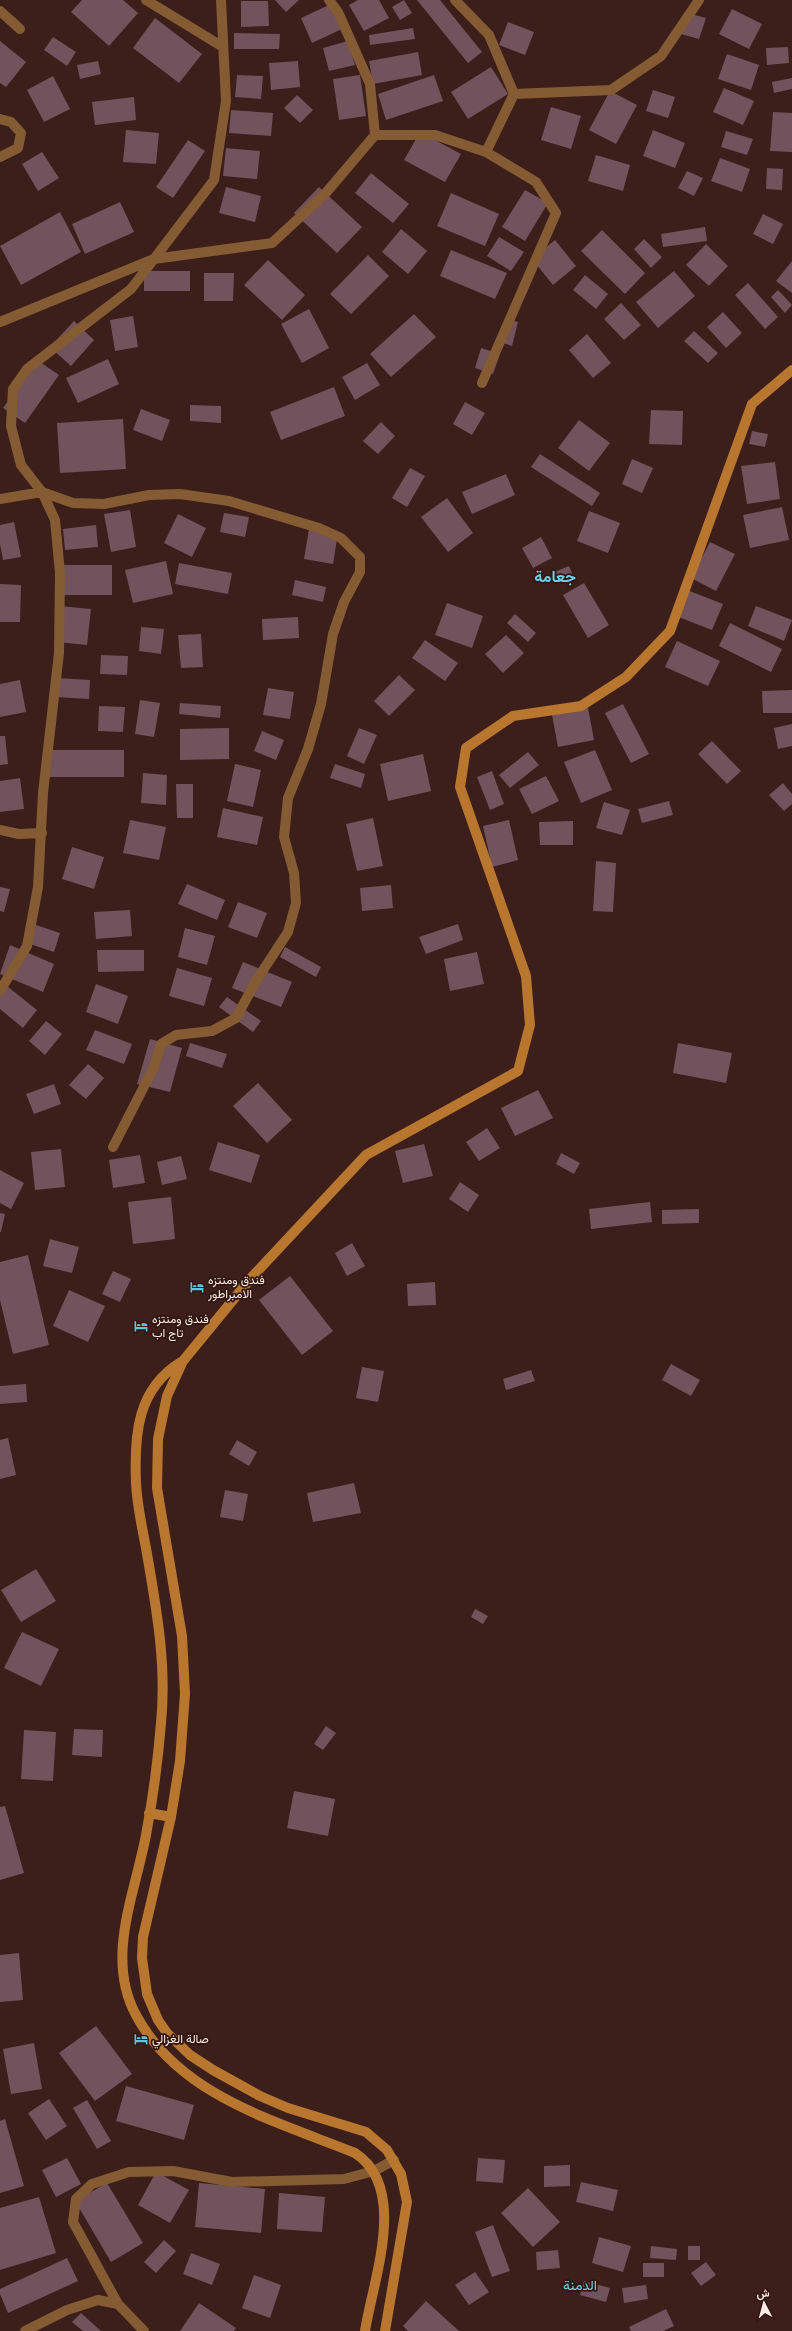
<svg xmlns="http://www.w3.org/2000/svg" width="792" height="2331" viewBox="0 0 792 2331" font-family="Roboto,Vazirmatn,sans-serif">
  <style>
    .building { fill: #71525d }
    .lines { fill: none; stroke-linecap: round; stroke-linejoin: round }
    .street { stroke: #845b32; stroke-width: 10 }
    .secondary { stroke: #b8762e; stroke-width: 10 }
    .labels { text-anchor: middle; stroke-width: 3.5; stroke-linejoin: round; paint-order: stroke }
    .poi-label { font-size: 12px; fill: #feeae6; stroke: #311611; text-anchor: start }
    .quarter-label { font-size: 14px; fill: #6bcfe9; stroke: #311611 }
    .district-label { font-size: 16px; font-weight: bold; fill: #6bcfe9; stroke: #311611 }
  </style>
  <rect width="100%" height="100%" fill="#3c1f1b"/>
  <path class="building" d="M82 0H123L138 13 109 46 71 12Z
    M275 0H299L286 12Z
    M358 0H379L389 18 364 31 349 5Z
    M404 0 412 13 400 20 392 7Z
    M417 0H440L482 52 468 63Z
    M241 1H268L269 26 241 27Z
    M331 4 342 29 312 43 301 18Z
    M732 9 762 24 749 49 719 34Z
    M687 13 706 18 699 39 681 34Z
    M155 18 202 54 179 83 133 48Z
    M508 22 534 32 525 55 499 45Z
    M413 28 415 39 370 45 369 35Z
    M234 33 280 34 279 49H234Z
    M53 37 76 52 67 66 44 50Z
    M0 41 26 62 6 87 0 83Z
    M348 41 355 65 329 71 323 48Z
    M788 47 789 63 767 65 766 48Z
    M418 52 422 75 373 84 369 61Z
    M727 54 759 65 751 90 718 79Z
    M98 61 101 74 80 79 77 65Z
    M298 61 300 87 271 90 269 63Z
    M491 67 508 94 468 119 451 92Z
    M237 75 263 76 261 99 235 97Z
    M360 75 366 116 339 120 333 79Z
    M434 75 443 101 386 120 378 94Z
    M53 76 70 109 44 122 27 90Z
    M792 78V89L774 93 772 82Z
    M724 88 754 101 743 125 713 112Z
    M653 90 675 97 668 118 646 111Z
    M610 91 637 105 616 144 589 130Z
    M297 95 313 110 300 123 284 108Z
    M134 97 136 120 95 125 92 102Z
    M551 107 581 116 571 149 541 140Z
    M231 110 273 113 271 136 229 133Z
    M773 112 792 113V152L770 151Z
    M126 130 159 133 156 164 123 162Z
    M653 130 685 143 675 168 643 156Z
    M726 131 753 139 747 155 721 147Z
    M420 132 461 154 445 182 404 160Z
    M188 140 205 151 173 198 156 187Z
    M226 148 260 151 257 179 223 176Z
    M42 152 59 178 38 191 22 164Z
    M596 155 630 165 623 191 588 181Z
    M720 158 750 169 742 192 711 181Z
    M767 168 783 169 782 190 766 189Z
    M687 171 703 178 694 196 678 188Z
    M371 173 409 204 393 223 355 193Z
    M226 187 261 196 255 222 219 213Z
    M319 187 362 227 337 253 294 213Z
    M525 190 548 203 525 241 502 227Z
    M451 193 499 214 485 246 437 226Z
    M120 202 134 232 85 254 72 224Z
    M60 212 81 252 21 285 0 246Z
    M763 214 783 224 773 244 753 234Z
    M705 227 707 241 663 247 661 234Z
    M401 229 427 251 408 274 382 252Z
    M602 230 645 273 625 294 581 251Z
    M499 237 524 252 511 271 487 256Z
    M644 239 662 257 651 268 634 249Z
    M555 240 576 266 553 285 532 259Z
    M706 244 728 266 709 286 686 265Z
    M451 250 507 273 495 299 440 276Z
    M368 255 389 276 351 314 330 294Z
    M268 260 305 295 282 320 244 285Z
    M792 261V293L776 281Z
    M144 271H190V291H144Z
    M674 271 695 296 658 328 636 302Z
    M204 273H234L233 301H204Z
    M585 275 608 294 596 309 573 290Z
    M748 283 778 317 765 329 735 295Z
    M778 290 792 305 785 313 771 297Z
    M621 303 641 325 624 340 604 319Z
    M309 309 329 348 302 363 281 324Z
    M723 312 742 333 726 348 707 327Z
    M414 314 436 337 391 377 370 354Z
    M133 316 138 347 115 351 110 320Z
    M506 319 518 322 512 346 500 342Z
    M74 321 94 340 71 366 50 347Z
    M694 331 718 353 708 363 684 341Z
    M587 334 611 363 593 378 569 350Z
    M481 348 500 354 493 374 475 368Z
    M108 359 119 384 78 403 66 378Z
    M37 360 59 375 25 423 3 408Z
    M367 363 380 385 355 400 342 377Z
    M334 387 345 416 281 440 270 412Z
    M465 402 485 413 472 435 453 424Z
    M190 405 221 406V423L190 421Z
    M141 409 170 420 162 441 133 430Z
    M651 410 683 411 682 445 649 444Z
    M123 419 126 469 60 473 57 423Z
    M579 420 610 443 589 471 558 448Z
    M381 422 395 436 378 454 363 441Z
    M752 431 768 434 765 447 749 444Z
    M540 454 600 493 592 506 531 467Z
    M632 459 653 468 642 493 622 484Z
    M775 462 780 499 747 504 741 466Z
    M410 468 425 476 407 507 392 498Z
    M506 474 515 495 472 514 462 492Z
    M447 498 473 533 448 552 421 517Z
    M782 507 789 540 750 548 743 515Z
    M130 510 136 547 111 552 104 514Z
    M589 511 620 523 608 553 577 541Z
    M224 513 249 517 245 537 220 532Z
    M178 514 206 528 192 557 164 543Z
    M14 522 21 557 3 560 0 544V525Z
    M96 525 98 547 65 550 63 529Z
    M309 529 338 533 333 564 304 559Z
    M541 537 552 558 533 568 522 548Z
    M710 542 735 554 716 591 691 578Z
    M166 561 173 594 133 603 125 570Z
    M179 563 232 573 228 594 175 584Z
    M60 565H112V595H60Z
    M569 566 573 576 556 583 552 573Z
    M295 580 326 587 323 602 292 595Z
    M584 583 609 625 588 638 563 595Z
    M0 584 21 585 20 622H0Z
    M687 590 723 604 712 630 676 616Z
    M447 603 483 616 472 648 435 635Z
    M60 606 91 609 87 645 57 642Z
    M756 606 792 620 784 641 748 626Z
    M515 614 536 633 528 642 507 623Z
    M298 617 299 638 263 640 262 619Z
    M730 623 782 649 771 672 719 646Z
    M141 627 164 629 161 654 139 651Z
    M201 634 203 667 181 668 178 635Z
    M506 635 524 653 503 673 485 654Z
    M425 640 458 663 445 681 412 658Z
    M677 641 720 661 708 686 665 667Z
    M101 655 128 656 127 675 100 674Z
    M399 675 415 690 389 716 374 701Z
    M56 678 90 680 89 699 55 697Z
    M20 680 26 712 0 717V684Z
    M268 688 294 692 290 719 263 715Z
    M792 690V713H763L762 691Z
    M140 700 160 703 154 737 135 734Z
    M180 703 221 706 220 718 179 714Z
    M623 704 649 754 631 763 605 713Z
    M99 706 125 707 123 732 98 731Z
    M588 708 594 740 558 747 552 715Z
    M792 724V746L778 749 774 728Z
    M229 728V759L180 760V729Z
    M359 728 377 735 364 764 347 756Z
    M262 731 284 740 276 760 254 751Z
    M0 736H5L8 764 0 765Z
    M712 741 741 771 727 784 698 754Z
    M45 750H124V777H45Z
    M595 750 612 790 581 803 564 762Z
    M528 752 539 765 510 788 499 775Z
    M423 754 431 791 388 801 380 764Z
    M235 764 261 770 253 807 227 801Z
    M335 764 365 774 361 788 330 778Z
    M492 771 504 804 490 810 477 777Z
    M143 773 167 775 166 805 141 803Z
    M546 776 559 801 532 814 519 789Z
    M20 778 24 809 0 812V781Z
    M783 783 792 794V804L784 811 769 795Z
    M176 784H193V818H177Z
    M669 801 673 815 642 823 638 809Z
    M604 802 630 810 622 835 596 828Z
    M223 808 263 817 257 845 217 837Z
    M373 818 383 866 357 871 346 824Z
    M130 820 166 827 159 860 123 853Z
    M509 820 518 860 492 867 483 826Z
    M573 821V845H540L539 822Z
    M72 847 104 857 94 889 62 879Z
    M596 861 616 863 613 912 593 911Z
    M187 884 225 900 217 920 178 904Z
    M391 885 393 908 362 911 360 888Z
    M0 887 10 889 4 912 0 911Z
    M238 902 267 913 257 938 228 927Z
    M130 910 132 936 96 939 94 912Z
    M458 924 463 940 426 954 419 937Z
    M36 925 60 933 54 952 30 944Z
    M185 928 215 936 207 965 178 957Z
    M10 945 54 964 43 992 0 974Z
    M285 947 321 967 316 977 280 957Z
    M97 950H144V971L98 972Z
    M477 952 484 984 450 991 444 959Z
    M243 962 292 982 281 1007 232 988Z
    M177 968 212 978 204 1006 169 996Z
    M96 984 128 996 118 1024 86 1012Z
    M7 986 37 1010 23 1028 0 1009V995Z
    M227 997 261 1021 253 1032 219 1007Z
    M46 1021 62 1034 45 1055 29 1041Z
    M95 1030 132 1044 124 1064 86 1050Z
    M150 1039 182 1048 170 1092 137 1084Z
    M190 1043 227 1054 222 1068 186 1056Z
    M678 1043 732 1053 726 1083 673 1073Z
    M88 1064 104 1078 86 1099 69 1085Z
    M258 1083 292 1120 267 1143 233 1106Z
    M54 1084 61 1104 34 1114 26 1094Z
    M538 1090 553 1118 515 1136 501 1108Z
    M487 1128 500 1148 479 1161 466 1142Z
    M218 1142 260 1155 251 1183 209 1170Z
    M424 1144 433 1176 403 1183 395 1151Z
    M61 1149 65 1187 35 1190 31 1152Z
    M561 1153 580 1163 574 1174 556 1164Z
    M140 1155 145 1183 113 1188 109 1160Z
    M181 1156 187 1179 162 1185 157 1162Z
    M0 1170 24 1183 11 1209 0 1203Z
    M460 1182 479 1195 468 1212 449 1199Z
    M171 1197 175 1239 133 1244 128 1202Z
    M650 1202 652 1222 591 1229 589 1209Z
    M699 1209V1223L662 1224V1210Z
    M0 1213 5 1214 1 1232H0Z
    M50 1239 79 1247 72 1273 43 1266Z
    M352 1243 365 1266 347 1276 335 1253Z
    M28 1255 49 1345 13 1354 0 1300V1262Z
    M113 1271 131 1279 120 1302 102 1294Z
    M290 1276 333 1331 302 1355 259 1300Z
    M435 1282 436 1305 408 1306 407 1284Z
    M69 1290 105 1306 88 1342 53 1326Z
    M671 1364 700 1380 691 1396 662 1380Z
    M362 1367 384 1371 378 1402 356 1398Z
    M531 1370 535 1381 506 1390 503 1379Z
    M26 1384 27 1402 0 1404V1386Z
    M8 1438 16 1475 0 1479V1440Z
    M237 1440 257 1452 249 1466 229 1454Z
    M354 1483 361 1513 313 1522 307 1493Z
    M225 1490 248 1494 243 1521 220 1517Z
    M36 1569 56 1601 21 1622 1 1590Z
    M475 1609 488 1616 483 1624 471 1617Z
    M22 1632 59 1649 41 1686 4 1668Z
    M326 1726 336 1733 323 1750 314 1744Z
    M74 1729 103 1730 102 1757 72 1755Z
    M24 1730 56 1732 53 1781 21 1779Z
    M294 1791 335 1799 328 1836 287 1828Z
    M5 1806 24 1873 0 1880V1807Z
    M19 1953 23 2000 0 2002V1955Z
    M96 2026 132 2074 95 2101 59 2053Z
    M34 2043 42 2089 11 2094 3 2049Z
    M126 2086 194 2105 184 2140 116 2121Z
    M49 2099 67 2126 46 2140 28 2113Z
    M87 2100 111 2141 97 2149 73 2108Z
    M5 2119 24 2186 0 2193V2121Z
    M67 2158 81 2184 56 2197 42 2170Z
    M478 2158 505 2160 503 2183 476 2181Z
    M570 2165V2186L544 2187V2166Z
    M156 2172 189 2190 170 2223 138 2205Z
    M581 2182 618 2190 613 2211 576 2202Z
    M107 2183 143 2243 111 2262 75 2201Z
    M199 2183 265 2189 261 2233 195 2227Z
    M528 2188 560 2222 533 2247 501 2213Z
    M279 2193 325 2197 322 2232 277 2229Z
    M39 2197 56 2253 0 2270V2208Z
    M493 2225 510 2271 492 2277 475 2232Z
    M599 2237 631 2246 623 2272 592 2263Z
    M164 2240 176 2251 156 2273 144 2262Z
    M651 2246 677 2249 676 2260 650 2258Z
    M688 2246H700V2260H688Z
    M558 2250 560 2268 537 2270 536 2252Z
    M191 2253 220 2264 212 2285 183 2274Z
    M67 2258 78 2281 8 2313 0 2294V2289Z
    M706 2262 716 2275 701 2286 691 2273Z
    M643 2263H664V2277H643Z
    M475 2272 489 2292 469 2305 455 2285Z
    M254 2275 281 2285 270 2318 242 2308Z
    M584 2281 610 2288 606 2302 580 2295Z
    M646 2285 648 2299 624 2303 622 2288Z
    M426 2301 459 2331H408L403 2326Z
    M199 2303 236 2328 234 2331H180Z
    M666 2309 674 2326 663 2331H631L629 2327Z
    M81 2313 101 2331H83L72 2322Z"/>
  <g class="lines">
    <path class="street" d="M146 0 223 47
      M455 0 489 35 514 94
      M0 11 20 29
      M0 119 11 122 21 133 18 148 0 157
      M375 135H435L486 152 536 182 556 213 482 383
      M486 152 514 94 611 90 661 56 699 0
      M0 322 154 259 214 180 226 101 221 0
      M0 499 42 492 73 503 104 504 149 495 180 494 229 501 319 528 341 538 360 557V572L344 602 333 634 321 704 308 749 288 798 284 837 294 873 296 903 288 932 256 981 236 1018 212 1031 176 1035 161 1044 154 1067 113 1147
      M0 830 19 834 42 833
      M0 991 27 946 38 887 43 793 59 653 60 573 55 520 42 492 21 465 11 426 13 389 27 369 131 289 154 259 272 243 325 194 375 135 370 84 338 12 329 0
      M25 2331 67 2310 98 2300 118 2304
      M144 2331 118 2304 73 2222 76 2199 92 2184 129 2172 173 2171 232 2182 344 2179 374 2171 394 2160"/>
    <path class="secondary" d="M181 1362C137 1389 134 1435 136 1483 137 1505 142 1527 146 1548 156 1606 167 1664 161 1723 158 1760 153 1798 146 1835 135 1894 105 1958 136 2015 179 2096 276 2121 355 2153 409 2188 373 2280 365 2331
      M149 1813 171 1817
      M385 2331 407 2202 401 2174 387 2150 366 2132 288 2108 260 2096 213 2070 190 2055 167 2033 158 2020 147 1994 142 1958 143 1937 171 1817 180 1761 185 1694 182 1636 157 1488 158 1439 167 1396 183 1361 251 1278 366 1155 518 1071 530 1025 526 976 460 787 466 748 513 716 581 706 626 677 670 631 752 404 792 370"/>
  </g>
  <defs>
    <g id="hotel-bare" transform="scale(1.08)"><path d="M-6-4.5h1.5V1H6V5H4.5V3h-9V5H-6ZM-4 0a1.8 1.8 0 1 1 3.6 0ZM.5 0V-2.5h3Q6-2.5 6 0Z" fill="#58c8e4" stroke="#311611" stroke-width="2.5" paint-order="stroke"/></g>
  </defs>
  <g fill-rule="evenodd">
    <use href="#hotel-bare" x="197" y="1287"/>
    <use href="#hotel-bare" x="141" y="1326"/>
    <use href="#hotel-bare" x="141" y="2039"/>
  </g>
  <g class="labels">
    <g class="poi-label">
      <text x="208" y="1284">فندق ومنتزه<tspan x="208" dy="14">الامبراطور</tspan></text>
      <text x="152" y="1323">فندق ومنتزه<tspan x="152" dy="14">تاج اب</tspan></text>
      <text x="152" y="2043">صالة الغزالي</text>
    </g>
    <g class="quarter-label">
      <text x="580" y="2290">الدمنة</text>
    </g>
    <g class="district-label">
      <text x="555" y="582">جعامة</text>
    </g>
  </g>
  <g transform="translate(764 2303) rotate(354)" stroke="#311611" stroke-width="3" paint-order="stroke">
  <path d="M0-3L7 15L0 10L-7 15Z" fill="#feeae6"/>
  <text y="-6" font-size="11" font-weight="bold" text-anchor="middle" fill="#feeae6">ش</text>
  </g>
</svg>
